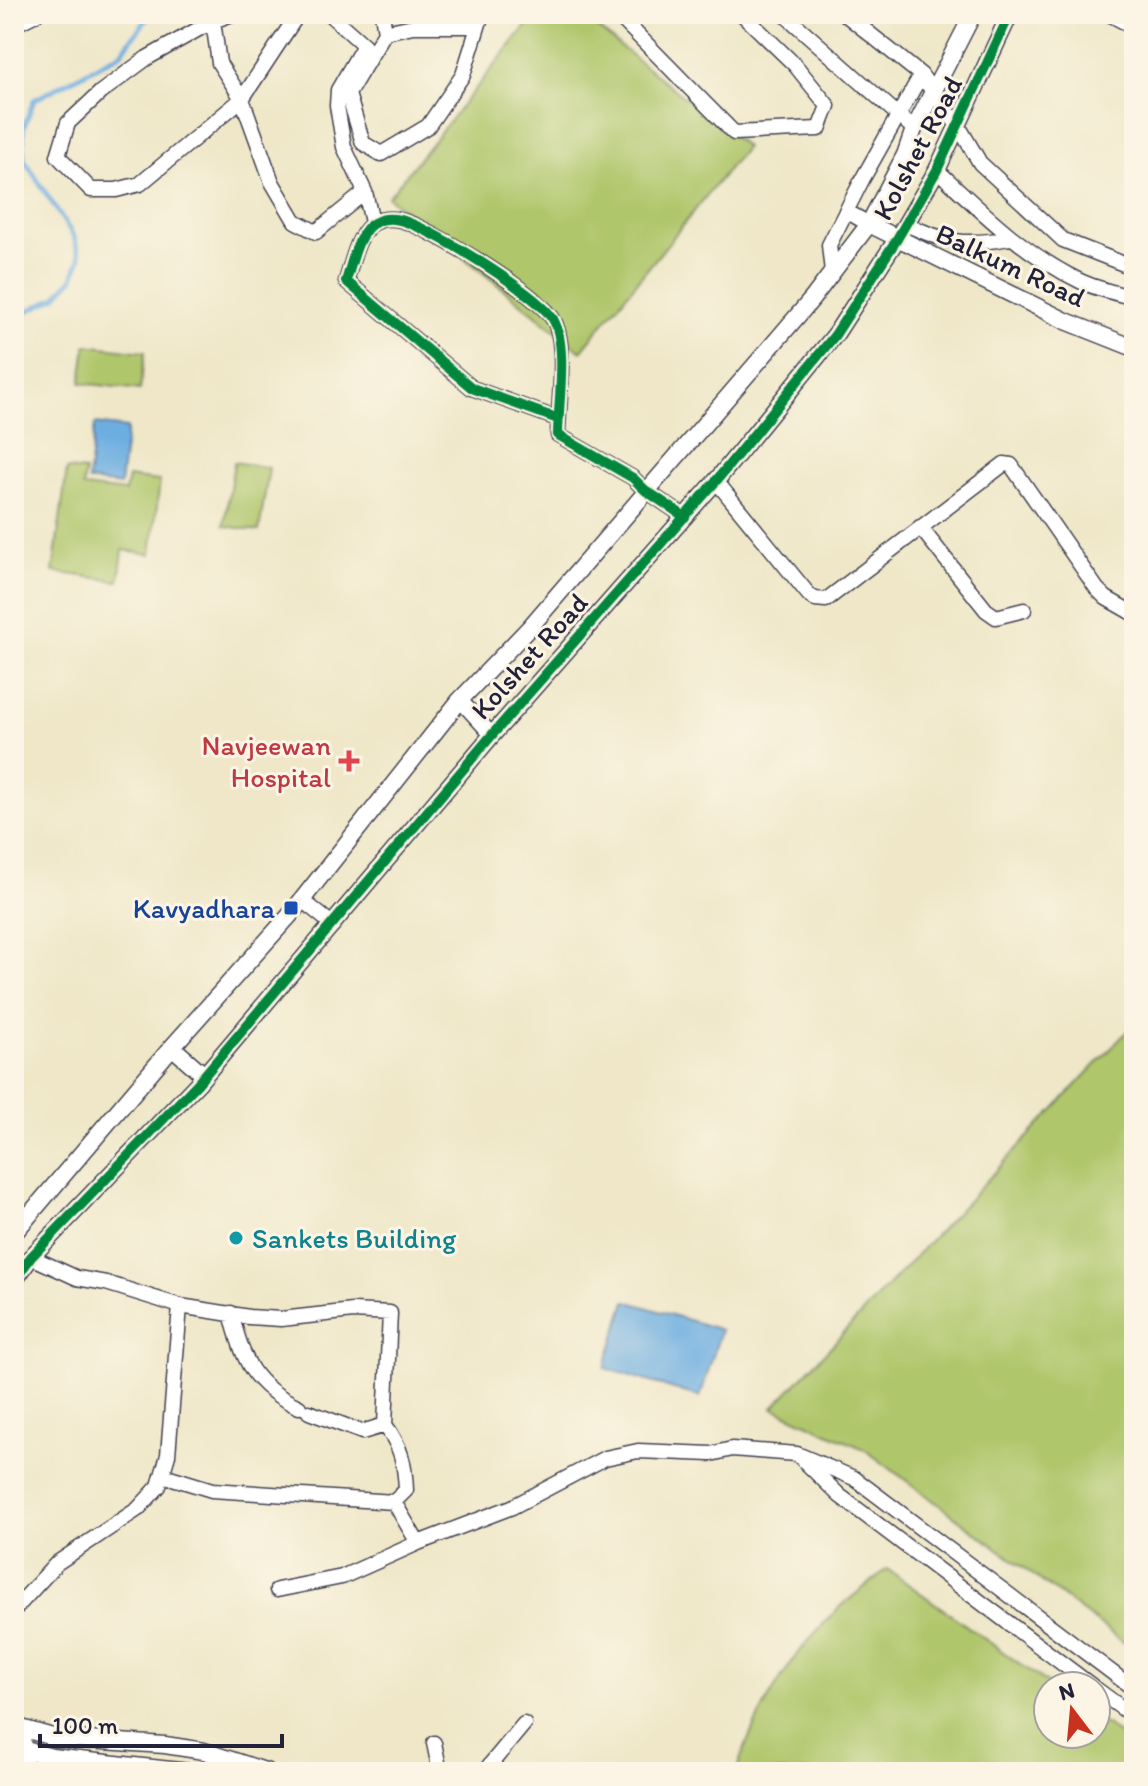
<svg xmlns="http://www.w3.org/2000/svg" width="1148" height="1786" viewBox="0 0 1148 1786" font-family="Itim,sans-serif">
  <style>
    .green { fill: #afc66b; stroke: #687453; stroke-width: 2 }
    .water { fill: #6daee1; stroke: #48688e; stroke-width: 2 }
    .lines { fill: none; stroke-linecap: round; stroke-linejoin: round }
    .stream { stroke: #6daee1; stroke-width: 5 }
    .minor-casing { stroke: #414050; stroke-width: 17 }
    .tertiary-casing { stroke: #414050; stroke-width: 19 }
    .minor { stroke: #fff; stroke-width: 14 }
    .tertiary { stroke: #fff; stroke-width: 16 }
    .cycleway-casing { stroke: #fcf5e5; stroke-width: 15 }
    .cycleway { stroke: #00873e; stroke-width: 10 }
    .health-dot { fill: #e0444e; stroke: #fcf5e5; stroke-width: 3 }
    .transit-dot { fill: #1a4fb4; stroke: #fcf5e5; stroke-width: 3 }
    .culture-dot { fill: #0f9aa8; stroke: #fcf5e5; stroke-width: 3 }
    .labels { text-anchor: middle; stroke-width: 6; stroke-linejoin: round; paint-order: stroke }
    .street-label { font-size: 28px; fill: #22223b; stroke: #fcf5e5 }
    .health-label { font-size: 28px; fill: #be3a42; stroke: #fcf5e5; text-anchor: end }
    .transit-label { font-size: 28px; fill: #164399; stroke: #fcf5e5; text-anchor: end }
    .culture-label { font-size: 28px; fill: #0d838f; stroke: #fcf5e5; text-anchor: start }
  </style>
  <rect width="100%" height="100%" fill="#fcf5e5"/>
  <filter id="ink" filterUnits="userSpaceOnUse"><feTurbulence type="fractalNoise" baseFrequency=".0125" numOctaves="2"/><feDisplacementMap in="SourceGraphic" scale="16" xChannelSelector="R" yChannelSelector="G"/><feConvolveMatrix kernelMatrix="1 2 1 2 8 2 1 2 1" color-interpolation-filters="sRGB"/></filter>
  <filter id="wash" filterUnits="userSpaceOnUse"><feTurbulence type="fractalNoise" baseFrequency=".006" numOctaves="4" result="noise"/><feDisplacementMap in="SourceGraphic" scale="32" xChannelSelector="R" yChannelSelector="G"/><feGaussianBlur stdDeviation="1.8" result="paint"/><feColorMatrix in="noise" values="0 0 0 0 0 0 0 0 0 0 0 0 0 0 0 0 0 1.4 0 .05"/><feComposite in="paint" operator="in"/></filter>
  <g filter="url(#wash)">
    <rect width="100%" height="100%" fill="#efe7c8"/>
    <path class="green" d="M536 14H580L746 147 581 351 388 197Z
      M86 345 145 352 140 390 81 383Z
      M234 462 269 468 259 531 224 526Z
      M67 469 85 471 83 487 125 492 128 477 160 481 151 554 123 550 119 581 53 572Z
      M1134 1024V1650L864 1449 773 1408Z
      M887 1569 1051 1686H1048V1734H1096V1718L1134 1745V1772H736C755 1715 787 1661 829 1618 846 1600 868 1585 887 1569Z"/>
    <path class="water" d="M95 424 127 428 120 485 88 481Z
      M626 1301 721 1330 700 1397 605 1368Z"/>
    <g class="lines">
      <path class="stream" d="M14 318 56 297 73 278 80 258 74 237 24 159 23 129 34 100 120 54 151 14"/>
    </g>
  </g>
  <g filter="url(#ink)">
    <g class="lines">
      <g class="minor-casing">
        <path id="minor" d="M232 14 213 21 219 63 242 99 272 182 295 221 316 232 365 192
          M329 14 364 45 338 90 337 106 344 147 365 192 372 222
          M382 14 385 32
          M617 14 734 133 819 129 828 106 795 65 742 14
          M784 14 914 129
          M845 14 921 75 959 127 980 163 1063 240 1134 268
          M1109 14 1134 27
          M213 21 147 58 101 92 68 123 58 156 91 190H116L140 184 242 99 298 14
          M14 25 36 14
          M477 26H413L385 32 348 94 363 143 381 154 428 126 463 75 482 14
          M937 170C982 212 1024 254 1080 281 1097 289 1116 293 1134 298
          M846 211 869 224
          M906 224C946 243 966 246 1010 238
          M832 272 829 245 863 178 921 75
          M558 419 472 388 346 281C352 264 358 229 376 222 383 218 391 218 400 220 430 227 537 294 553 319 568 344 558 405 558 435L633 478 645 490 685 517
          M716 481 809 595 815 599 826 600 1004 464 1011 465 1097 589 1106 598 1134 614
          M920 527 986 610 996 617 1024 610
          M460 700 492 735
          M302 900 333 925
          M31 1257 77 1278 106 1283 180 1306 249 1317 281 1319 353 1311 390 1313 385 1425
          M231 1313C243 1361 253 1386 299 1407
          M309 1412 362 1432 385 1425
          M385 1425C401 1446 405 1464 406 1490L394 1502
          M163 1475 212 1490 394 1502 418 1543 512 1507 605 1458 638 1451 711 1454 732 1449 797 1454
          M277 1590 342 1577 418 1543
          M14 1610 57 1563 138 1509 159 1486 168 1455 180 1306
          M1092 1686 840 1496 797 1454 854 1478 1134 1689
          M1096 1689 1134 1717
          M24 1729 23 1749 27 1772
          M434 1743 440 1772
          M484 1772 524 1724"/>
      </g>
      <g class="tertiary-casing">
        <path id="tertiary" d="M869 224 1066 321 1134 348
          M172 1047 204 1075
          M14 1233 172 1047 290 915 460 700 530 627 812 299 869 224 905 155 914 129 973 14
          M14 1281 31 1257 198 1083 492 735 716 481 835 335 897 239 937 170 1010 14
          M14 1726 56 1738 165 1745 204 1751 268 1772
          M14 1747 52 1757 189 1772"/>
      </g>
      <use href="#minor" class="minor"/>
      <use href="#tertiary" class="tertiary"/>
      <g class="cycleway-casing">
        <path id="cycleway" d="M558 419 472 388 346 281C352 264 358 229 376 222 383 218 391 218 400 220 430 227 537 294 553 319 568 344 558 405 558 435L633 478 645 490 685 517
          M14 1281 31 1257 198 1083 492 735 716 481 835 335 897 239 937 170 1010 14"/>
      </g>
      <use href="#cycleway" class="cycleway"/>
    </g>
  </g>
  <path class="health-dot" d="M345 749h8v8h8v8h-8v8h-8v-8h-8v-8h8z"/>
  <rect class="transit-dot" x="283" y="900" width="16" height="16" rx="4"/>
  <circle class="culture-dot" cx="236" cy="1238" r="8"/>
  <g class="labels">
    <g class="street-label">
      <text transform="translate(917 148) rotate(-62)" y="10">Kolshet Road</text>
      <text transform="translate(1011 265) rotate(25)" y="10">Balkum Road</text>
      <text transform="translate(529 656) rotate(-48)" y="10">Kolshet Road</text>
    </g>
    <g class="health-label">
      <text x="331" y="755">Navjeewan<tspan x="331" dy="32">Hospital</tspan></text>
    </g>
    <g class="transit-label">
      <text x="275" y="918">Kavyadhara</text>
    </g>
    <g class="culture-label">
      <text x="252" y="1248">Sankets Building</text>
    </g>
  </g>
  <rect width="1148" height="1786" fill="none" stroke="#fcf5e5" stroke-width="48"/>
  <g transform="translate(1072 1710) rotate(344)"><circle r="38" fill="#fcf5e5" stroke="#a5a1a1" stroke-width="2"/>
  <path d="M0-6L14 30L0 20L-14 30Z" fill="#c8321e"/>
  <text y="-12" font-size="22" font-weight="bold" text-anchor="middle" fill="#22223b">N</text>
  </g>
  <path d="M40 1734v12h242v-12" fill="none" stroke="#22223b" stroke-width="4"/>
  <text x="52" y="1734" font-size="24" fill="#22223b" stroke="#fcf5e5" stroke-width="6" paint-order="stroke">100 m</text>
</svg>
